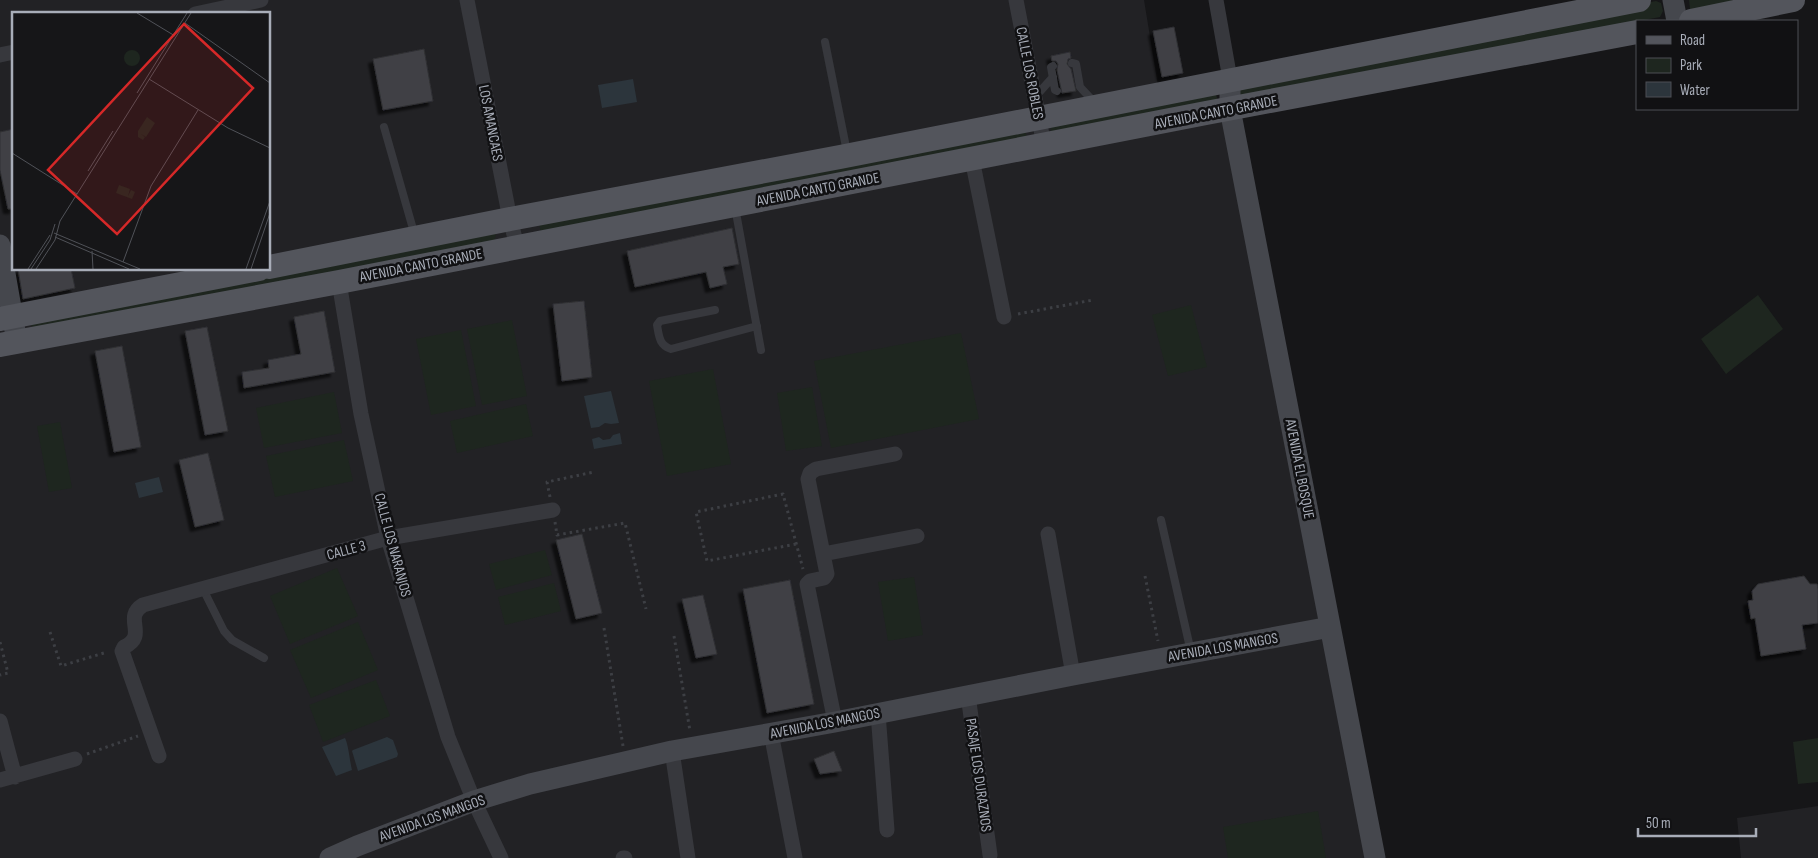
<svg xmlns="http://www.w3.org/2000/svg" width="1818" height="858" viewBox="0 0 1818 858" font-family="'Sofia Sans Condensed',sans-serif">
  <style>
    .built { fill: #222225; fill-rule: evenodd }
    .green { fill: #1e261f }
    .water { fill: #2c353c }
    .building { fill: #404145; stroke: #303034; filter: url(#shadow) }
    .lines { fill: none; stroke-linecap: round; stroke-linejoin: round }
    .path { stroke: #3d3f44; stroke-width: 3; stroke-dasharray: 2.5 4; stroke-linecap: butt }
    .lane { stroke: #37383d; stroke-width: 8 }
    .street { stroke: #37383d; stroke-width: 15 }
    .secondary { stroke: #45474d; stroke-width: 21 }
    .primary { stroke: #53555c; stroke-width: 24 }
    .labels { text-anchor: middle; stroke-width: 5; stroke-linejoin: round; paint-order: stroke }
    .street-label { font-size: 15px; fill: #a8adb8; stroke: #111113 }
    .inset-road { fill: none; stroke: #505258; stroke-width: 1 }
    .view { fill: #d62828; fill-opacity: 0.15; stroke: #d62828; stroke-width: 2.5 }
    .inset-edge { fill: none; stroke: #a8adb8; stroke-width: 2.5 }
  </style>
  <defs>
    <filter id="shadow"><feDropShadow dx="-4.5" dy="4.5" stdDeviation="1" flood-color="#0009"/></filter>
  </defs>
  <rect width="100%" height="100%" fill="#161618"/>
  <path class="built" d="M0 0H1144L1162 110 1226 119 1368 858H0ZM14 14H269V269H14Z
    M1818 806V858H1741L1737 818Z"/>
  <path class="green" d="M1689 0H1751L1693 11 1690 9Z
    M1656 1 1661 3 1663 11 1660 17 1236 100 1239 84Z
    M1215 91 1217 98 1216 103 1051 133V126Z
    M1024 128 1027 137 541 232 539 224Z
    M492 230 496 235 494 241 32 328 31 323Z
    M1758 295 1783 329 1726 374 1701 339Z
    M1191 305 1207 367 1168 376 1152 315Z
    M512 320 527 396 482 405 467 329Z
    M461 330 476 406 431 415 416 339Z
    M961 333 979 419 831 448 814 361Z
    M713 369 731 464 667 476 649 381Z
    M812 387 822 446 786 451 777 393Z
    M334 392 342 433 264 448 256 408Z
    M526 404 533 436 457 453 450 421Z
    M60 422 72 488 49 492 37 426Z
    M344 440 353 481 275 497 266 456Z
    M545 550 552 575 496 590 489 564Z
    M337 568 358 616 290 644 270 596Z
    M914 577 923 635 888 641 878 582Z
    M554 583 561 611 505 625 498 597Z
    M358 622 378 670 311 698 290 650Z
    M376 680 390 716 323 742 309 705Z
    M1818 738V782L1798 784 1793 742Z
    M1318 811 1326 858H1228L1223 827Z"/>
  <path class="water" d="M633 79 637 102 602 108 598 85Z
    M611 391 619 423 611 424 605 423 599 427 591 428 584 396Z
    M620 433 622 444 594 449 592 439 599 437 603 440 610 439 613 435Z
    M159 477 163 492 139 498 135 483Z
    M387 737 393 740 398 754 397 757 358 771 352 751 353 750Z
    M345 738C348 743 350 762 352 770L336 776 322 747Z"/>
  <path class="building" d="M1174 27 1183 73 1162 77 1153 31Z
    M424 49 433 101 383 110 373 59Z
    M1070 52 1071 58 1068 59 1067 64 1071 69 1076 91 1062 93 1057 70 1058 64 1056 61H1052L1051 56Z
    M14 129V209H8L0 170V132Z
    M732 228 739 264 723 267 727 284 710 288 706 272 635 287 627 251Z
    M18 269H71L75 288 23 299Z
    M584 301 592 377 562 381 553 304Z
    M324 311 335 372 244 388 242 372 269 368 268 360 301 354 294 317Z
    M207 327 228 431 205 435 185 331Z
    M122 346 141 447 114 452 95 351Z
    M208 453 224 520 195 527 179 460Z
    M582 534 602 613 576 619 556 540Z
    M1804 576 1810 584H1817L1818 589V623L1802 625 1806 649 1761 656 1755 618 1751 619 1748 601 1753 600 1752 591 1758 584Z
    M790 580 814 704 767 713 743 589Z
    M703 595 717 654 696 658 682 599Z
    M834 751 842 771 820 774 814 759Z"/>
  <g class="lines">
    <path class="path" d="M1018 314 1093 300
      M550 497 547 482 594 472
      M555 522 557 535 625 523 646 609
      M796 544 707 561 696 512 783 494 803 569
      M1145 576 1158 641
      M604 628 623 746
      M50 632 61 666 107 652
      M674 636 690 731
      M0 642 8 673 0 675
      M87 754 138 736"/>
    <path class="lane" d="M825 42 847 152
      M1072 63 1076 64 1080 87 1095 103
      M1053 66 1051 67 1055 90 1057 91
      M1035 97 1053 77
      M384 127 415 236
      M735 207 761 350
      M715 310 660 321 657 325C659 336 659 345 671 349L757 326
      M1161 520 1191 652
      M203 589 224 631 232 640 264 658"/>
    <path class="street" d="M467 0 510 219 517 246
      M1016 0 1044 145
      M1216 0 1230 79
      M195 14 261 0
      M0 55 14 52
      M972 159 1004 317
      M339 282 361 414 388 538 448 737 474 801 501 858
      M1048 534 1073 675
      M823 554 917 536
      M968 695 990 855
      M878 713 887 830
      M0 721 15 777
      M835 722 807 584 810 581 824 578 827 574 808 479 810 473 816 469 895 454
      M771 733 795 858
      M672 751 688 858
      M159 756 122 651 124 647C149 635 122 618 143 605L388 538 553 510
      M0 780 75 759
      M623 858H625"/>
    <path class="secondary" d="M1673 0 1677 21
      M1230 79V109L1375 858
      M0 245 17 342
      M330 858 357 846 474 801 530 784 672 751 835 722 1073 675 1330 627"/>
    <path class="primary" d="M1691 21 1793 0
      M269 267 510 219 840 157 1639 0
      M0 319 259 269
      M0 345 339 282 1206 113 1637 32"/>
  </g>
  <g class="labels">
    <g class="street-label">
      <text transform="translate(1030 73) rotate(79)" y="5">CALLE LOS ROBLES</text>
      <text transform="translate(1216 112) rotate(-11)" y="5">AVENIDA CANTO GRANDE</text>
      <text transform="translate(491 123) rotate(79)" y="5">LOS AMANCAES</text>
      <text transform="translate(818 189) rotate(-11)" y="5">AVENIDA CANTO GRANDE</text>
      <text transform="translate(421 265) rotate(-11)" y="5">AVENIDA CANTO GRANDE</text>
      <text transform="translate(1300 469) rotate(79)" y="5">AVENIDA EL BOSQUE</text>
      <text transform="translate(393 545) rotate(75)" y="5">CALLE LOS NARANJOS</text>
      <text transform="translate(346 550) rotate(-15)" y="5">CALLE 3</text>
      <text transform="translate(1223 647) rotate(-10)" y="5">AVENIDA LOS MANGOS</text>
      <text transform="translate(825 723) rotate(-11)" y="5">AVENIDA LOS MANGOS</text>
      <text transform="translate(979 775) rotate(82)" y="5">PASAJE LOS DURAZNOS</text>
      <text transform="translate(432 818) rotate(-20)" y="5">AVENIDA LOS MANGOS</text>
    </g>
  </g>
  <g transform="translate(12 12)">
    <rect width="258" height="258" fill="#161618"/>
    <path d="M112 46a8 8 0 1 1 16 0a8 8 0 1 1-16 0ZM135 105 143 111 134 125 129 122 133 125 131 128 126 125V119ZM107 173 118 177 116 184 119 178 123 180 120 187 104 181Z" fill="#1e261f"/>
    <path class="inset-road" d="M125 1 163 24M173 11 258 71M137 67 216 116 258 136M125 81 175 1M0 141 65 182M76 159 101 119M42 221 128 257M43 225 117 257M80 239 81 257M111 250 139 174 186 98M16 257 38 223M19 257 38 228 43 212M24 257 43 228 48 209 179 1M234 257 258 189M239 257 258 201"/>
    <path class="view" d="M172 12 241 76 105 222 36 158Z"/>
    <rect width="258" height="258" class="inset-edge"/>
  </g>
  <rect x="1636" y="20" width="162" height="90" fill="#111113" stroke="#4d4f55"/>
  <rect x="1646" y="36" width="25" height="8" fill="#53555c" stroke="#4d4f55"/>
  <text x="1680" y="45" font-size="15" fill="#a8adb8">Road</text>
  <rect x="1646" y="58" width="25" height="15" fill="#1e261f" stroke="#4d4f55"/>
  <text x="1680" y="70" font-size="15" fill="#a8adb8">Park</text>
  <rect x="1646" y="82" width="25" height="15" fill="#2c353c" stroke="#4d4f55"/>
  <text x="1680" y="95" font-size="15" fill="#a8adb8">Water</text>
  <path d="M1638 828v8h118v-8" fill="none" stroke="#a8adb8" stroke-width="2.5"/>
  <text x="1646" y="828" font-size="15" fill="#a8adb8" stroke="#111113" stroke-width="4" paint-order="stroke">50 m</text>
</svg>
